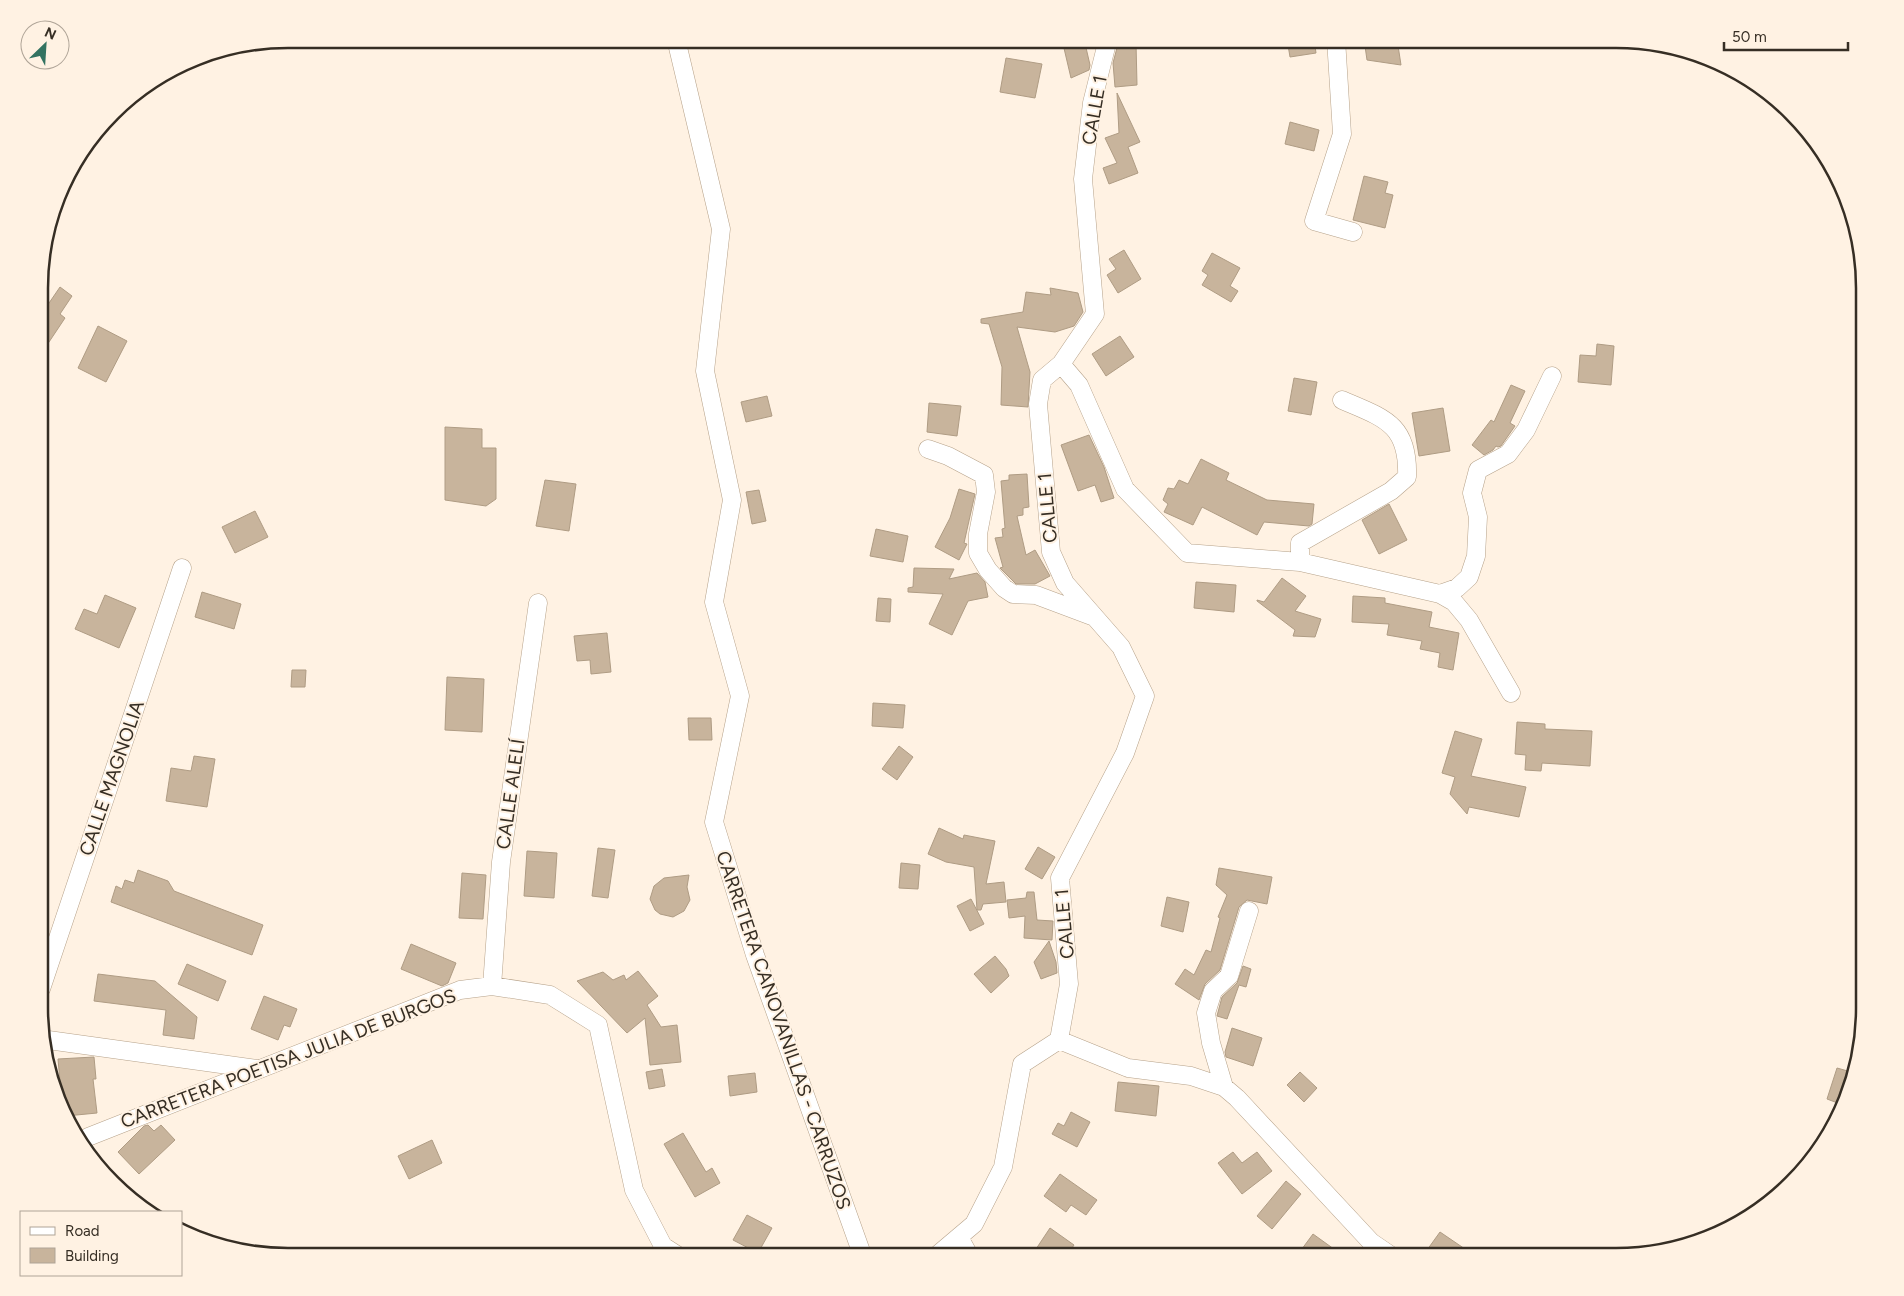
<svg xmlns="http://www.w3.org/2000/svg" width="1904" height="1296" viewBox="0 0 1904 1296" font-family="Figtree,sans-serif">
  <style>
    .building { fill: #c8b49c; stroke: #af9c84 }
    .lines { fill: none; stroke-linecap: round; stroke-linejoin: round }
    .minor-casing { stroke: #b6a28a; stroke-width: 19 }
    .minor { stroke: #fff; stroke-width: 18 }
    .labels { text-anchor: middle; stroke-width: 4; stroke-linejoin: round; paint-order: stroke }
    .street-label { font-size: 19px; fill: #362e24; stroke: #fff2e3 }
    .rim { fill: none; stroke: #362e24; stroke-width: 2.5 }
  </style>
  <rect width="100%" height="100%" fill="#fff2e3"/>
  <path class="building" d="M1084 39 1090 65 1089 70 1071 78 1063 44Z
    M1287 39H1314L1316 53 1290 57Z
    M1364 39H1397L1401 65 1367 60Z
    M1136 43 1137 85 1115 87 1113 63 1118 44Z
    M1006 58 1042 64 1035 98 1000 92Z
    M1117 93 1140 142 1128 147 1138 173 1109 184 1103 168 1117 163 1105 138 1119 133Z
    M1290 122 1319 130 1314 151 1285 144Z
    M1364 176 1388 182 1385 193 1393 195 1385 228 1353 220Z
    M1124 250 1141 279 1118 293 1107 275 1116 269 1109 259Z
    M1212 253 1240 268 1230 286 1238 291 1231 302 1202 285 1208 275 1202 271Z
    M60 287 72 296 60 314 65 318 41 354V302L47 306Z
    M1050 288 1078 293 1083 312 1074 326 1055 332 1017 327 1030 372 1028 407 1001 405 1002 367 989 324 981 323V319L1023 312 1026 292 1051 295Z
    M98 326 127 341 106 382 78 368Z
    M1120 336 1134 357 1106 376 1092 354Z
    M1597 344 1614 346 1611 385 1578 382 1580 355 1596 356Z
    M1294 378 1317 382 1311 415 1288 411Z
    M1511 385 1525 391 1510 423 1515 426 1501 446 1498 447 1496 446 1493 450 1484 455 1472 445 1491 420 1494 422Z
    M767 396 772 416 746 422 741 402Z
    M929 403 961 406 957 436 927 432Z
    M1443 408 1450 451 1419 456 1412 413Z
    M445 427 482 429V448H496V499L486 506 445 500Z
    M1089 435 1104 467 1114 498 1101 502 1095 485 1078 491 1061 445Z
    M1201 459 1229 473 1226 480 1267 500 1314 504 1312 524 1309 526 1264 522 1257 535 1202 507 1193 525 1164 512 1168 504 1163 500 1168 488 1174 489 1179 480 1188 484Z
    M1027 474 1029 507 1023 508V515L1017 516 1026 555 1035 550 1050 576 1035 584H1016L1000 568 1003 567 995 538 1003 537 1002 529 1005 528 1001 481 1009 480V475Z
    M545 480 576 484 569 531 536 526Z
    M959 489 975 494 964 543 967 544 959 560 935 547 950 518Z
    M759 490 766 521 752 524 746 492Z
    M1389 504 1407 540 1379 554 1362 520Z
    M255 511 268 537 235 553 222 527Z
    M876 529 908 536 903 562 870 556Z
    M914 568 954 569 949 579 977 573 985 582 988 597 968 601 952 635 929 624 943 594 908 592V588L913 587Z
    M1282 578 1306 596 1295 611 1321 619 1315 637 1293 636 1295 630 1257 601V600L1264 602Z
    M1196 582 1236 585 1234 612 1194 608Z
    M202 592 241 604 234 629 195 617Z
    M105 595 136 608 119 648 75 629 84 609 97 614Z
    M1353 596 1385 598V603L1432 612 1429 627 1459 633 1453 670 1438 667 1440 653 1420 649 1422 641 1387 635 1389 624 1352 622Z
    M878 598 891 599 890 622 876 621Z
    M607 633 611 672 591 674 590 660 577 661 574 636Z
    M292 670H306L305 687H291Z
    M447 677 484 679 482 732 445 730Z
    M873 703 905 705 903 728 872 726Z
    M688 718H711L712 740H689Z
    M1517 722 1545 724V729L1592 731 1590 766 1542 763 1541 771 1525 770 1526 755 1515 754Z
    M1455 731 1482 739 1471 776 1526 787 1519 817 1469 807 1467 814 1450 794 1455 777 1442 773Z
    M899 746 913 757 897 780 882 769Z
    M194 756 215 759 207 807 166 801 171 768 191 771Z
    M939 828 963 839 964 835 995 841 986 884 1004 882 1006 902 983 904 981 910H977L974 867 946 862 928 854Z
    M1038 847 1055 857 1042 879 1025 869Z
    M598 848 615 850 608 898 592 896Z
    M527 851 557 853 554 898 524 896Z
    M901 863 920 865 918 889 899 888Z
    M1219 868 1272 877 1267 904 1247 900 1239 907 1220 970 1205 984 1199 1000 1175 984 1185 969 1194 975 1206 950 1211 952 1220 918 1218 917 1227 895 1216 885Z
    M138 870 168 881 174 891 263 925 252 955 111 902 116 886 122 889 125 880 134 883Z
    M462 873 486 875 483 919 459 918Z
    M689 875 687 887 690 900 684 911 673 917 660 914 655 910 650 899 654 886 664 878Z
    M1027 892H1034L1037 920 1053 921 1052 940 1024 938 1025 916 1009 918 1007 900 1026 898Z
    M1167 897 1189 902 1183 932 1161 926Z
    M971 899 984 924 970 931 957 906Z
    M1049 941 1056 962 1057 973 1041 979 1034 962Z
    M411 944 456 963 448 983 442 986 401 969Z
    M995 956 1006 969 1009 976 991 993 974 974Z
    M187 964 226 981 218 1001 178 984Z
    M1243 966 1251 969 1246 987 1239 985 1227 1019 1217 1016 1222 997 1237 983Z
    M638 971 658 996 647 1005 661 1027 677 1025 681 1062 650 1065 645 1018 627 1033 577 981 603 972 613 980 624 975 626 980Z
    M98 974 155 981 197 1017 194 1039 163 1035 166 1010 94 1001Z
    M264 996 297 1009 290 1027 284 1025 278 1040 251 1029Z
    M1232 1028 1262 1038 1253 1066 1226 1057 1225 1052Z
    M94 1057 96 1079H93L97 1113 66 1116 62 1104 58 1059Z
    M1837 1068 1855 1073 1852 1089 1843 1105 1827 1099Z
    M662 1069 665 1086 649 1089 646 1072Z
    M1300 1072 1317 1088 1304 1102 1287 1085Z
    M755 1073 757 1092 730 1096 728 1076Z
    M1118 1082 1159 1086 1156 1116 1115 1111Z
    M1071 1112 1090 1122 1077 1147 1052 1134 1058 1123 1064 1126Z
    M148 1125 154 1131 161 1125 175 1140 139 1174 118 1152 144 1126Z
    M683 1133 706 1172 712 1168 720 1183 695 1197 664 1144Z
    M432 1140 442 1163 409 1179 398 1156Z
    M1233 1152 1242 1163 1257 1152 1272 1171 1242 1194 1218 1163Z
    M1060 1174 1097 1200 1086 1215 1071 1205 1066 1212 1044 1196Z
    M1286 1181 1301 1194 1272 1229 1257 1216Z
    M747 1215 772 1228 758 1253 733 1240Z
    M1050 1228 1074 1245 1066 1257H1041L1034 1252Z
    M1440 1232 1465 1249 1460 1257H1422Z
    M1313 1234 1345 1257H1296Z"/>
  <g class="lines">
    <g class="minor-casing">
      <path id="minor" d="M676 39 721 229 705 371 732 500 714 602 740 696 714 822 755 955 863 1257
        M1336 39 1342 134 1314 221 1353 232
        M1061 364 1079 385 1125 489 1187 553 1300 562 1440 594 1454 602 1469 620 1511 693
        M928 449 948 456 984 475 986 492 978 534V553L988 570 1004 588 1013 594 1036 595 1092 616
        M1300 562V543L1391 491 1407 477C1409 424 1384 418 1342 400
        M1440 594 1457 588 1469 577 1476 556 1478 517 1472 493 1478 470 1508 454 1526 430 1552 376
        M492 986 501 862 538 603
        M41 989 182 568
        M41 1039 257 1069
        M1059 1040 1069 984 1060 878 1125 753 1145 696 1121 647 1065 583 1051 552 1038 404 1042 380 1061 364 1095 314 1083 179 1092 103 1108 39
        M1059 1040 1128 1068 1191 1076 1224 1087 1237 1098 1371 1242 1393 1257
        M1224 1087 1211 1043 1206 1013 1213 991 1229 976 1249 911
        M81 1143 88 1137 460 990 492 986 550 995 598 1025 634 1190 663 1246 680 1257
        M959 1237 970 1257
        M935 1257 974 1224 1003 1167 1022 1064 1059 1040"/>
    </g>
    <use href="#minor" class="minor"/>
  </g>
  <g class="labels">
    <g class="street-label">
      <text transform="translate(1094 110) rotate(-80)" y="7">CALLE 1</text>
      <text transform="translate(1047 508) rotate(-95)" y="7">CALLE 1</text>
      <text transform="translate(111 778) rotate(-71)" y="7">CALLE MAGNOLIA</text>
      <text transform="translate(510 794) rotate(-82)" y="7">CALLE ALELÍ</text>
      <text transform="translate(1064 924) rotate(-95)" y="7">CALLE 1</text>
      <text transform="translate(784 1030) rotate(71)" y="7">CARRETERA CANOVANILLAS - CARRUZOS</text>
      <text transform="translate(288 1058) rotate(-21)" y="7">CARRETERA POETISA JULIA DE BURGOS</text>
    </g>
  </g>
  <path d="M0 0H1904V1296H0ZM288 48H1616A240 240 0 0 1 1856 288V1008A240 240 0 0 1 1616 1248H288A240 240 0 0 1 48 1008V288A240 240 0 0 1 288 48Z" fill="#fff2e3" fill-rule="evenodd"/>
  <path class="rim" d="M288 48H1616A240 240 0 0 1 1856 288V1008A240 240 0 0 1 1616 1248H288A240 240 0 0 1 48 1008V288A240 240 0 0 1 288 48Z"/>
  <rect x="20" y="1211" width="162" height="65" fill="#fff2e3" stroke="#afa497"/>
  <rect x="30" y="1227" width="25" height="8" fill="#ffffff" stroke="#afa497"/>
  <text x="65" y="1236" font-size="15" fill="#362e24">Road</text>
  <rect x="30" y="1248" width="25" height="15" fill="#c8b49c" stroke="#afa497"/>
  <text x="65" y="1261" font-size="15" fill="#362e24">Building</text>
  <g transform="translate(45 45) rotate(25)"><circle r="24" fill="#fff2e3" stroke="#afa497"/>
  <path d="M0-4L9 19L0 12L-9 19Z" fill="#337361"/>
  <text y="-8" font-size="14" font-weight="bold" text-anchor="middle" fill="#362e24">N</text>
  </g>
  <path d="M1724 42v8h124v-8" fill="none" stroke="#362e24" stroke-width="2.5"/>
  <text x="1732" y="42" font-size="15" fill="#362e24" stroke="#fff2e3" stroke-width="4" paint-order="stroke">50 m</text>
</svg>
